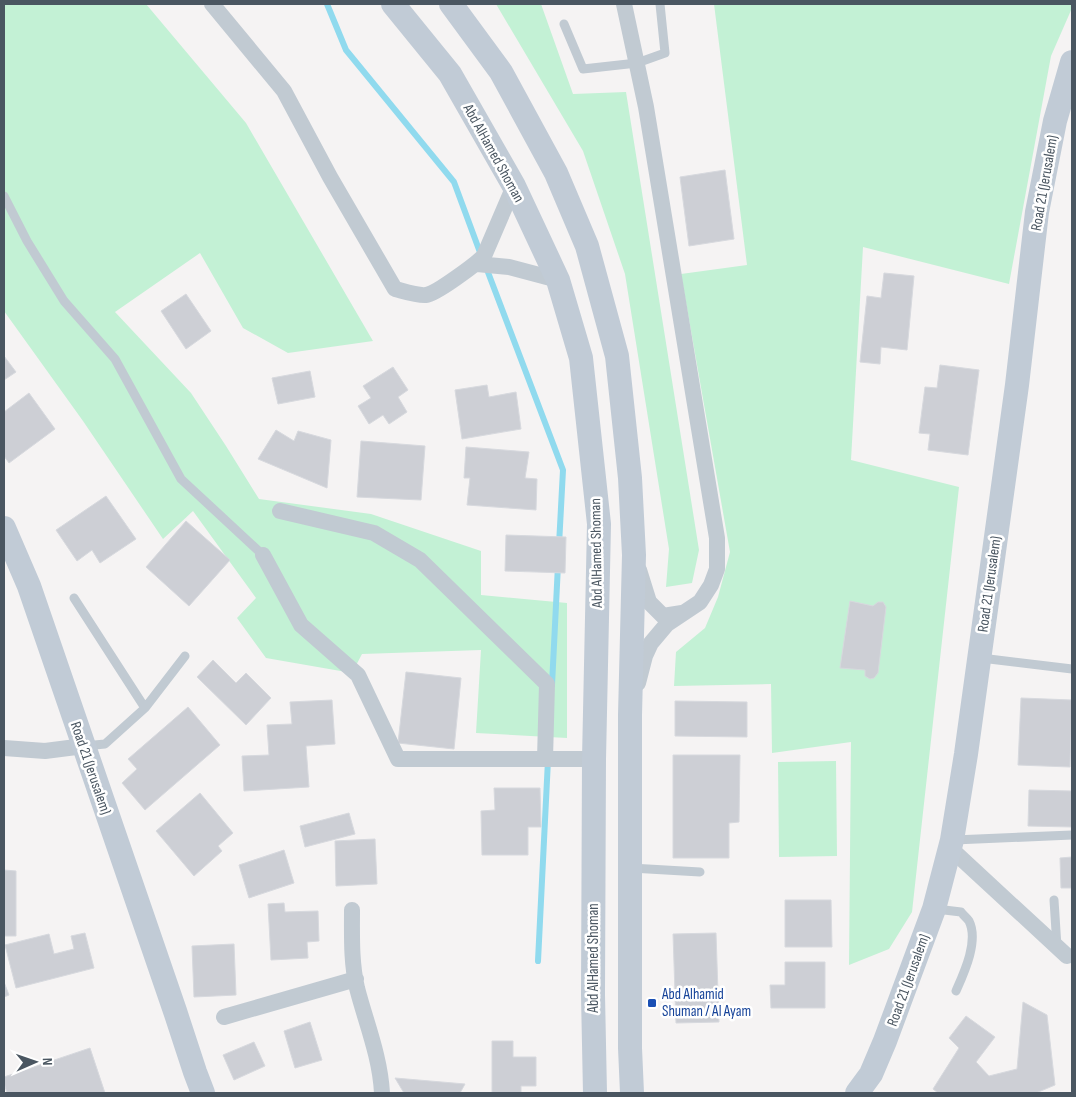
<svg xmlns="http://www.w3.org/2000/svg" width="1076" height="1097" viewBox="0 0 1076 1097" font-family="'Sofia Sans Condensed',sans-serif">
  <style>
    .green { fill: #c3f1d5 }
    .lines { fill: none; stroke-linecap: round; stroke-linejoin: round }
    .stream { stroke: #90daee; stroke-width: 6 }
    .building { fill: #cdcfd5; stroke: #d7d9de }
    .lane { stroke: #c1cad2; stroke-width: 9 }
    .street { stroke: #c1cad2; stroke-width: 16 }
    .secondary { stroke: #c1cbd6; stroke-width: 24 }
    .transit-dot { fill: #1a4fb4; stroke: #fff; stroke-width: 2 }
    .labels { text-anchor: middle; stroke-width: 5; stroke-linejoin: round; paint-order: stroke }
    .street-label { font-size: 15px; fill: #4a5661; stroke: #fff }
    .transit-label { font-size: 15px; fill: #164399; stroke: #fff; text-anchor: start }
  </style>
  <rect width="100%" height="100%" fill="#f5f3f3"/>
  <path class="green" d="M4 4H146L246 123 373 341 288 353 243 328 200 253 115 312 191 393 226 446 259 499 371 514 481 551V595L567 603V738L476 733 481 650 362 654 352 673 266 658 237 618 256 598 193 511 163 539 83 421 4 311Z
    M496 4H541L573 94 626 92 699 550 692 583 666 587 669 549 625 274 583 151Z
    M714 4H1072V8L1051 56 1009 284 863 247 851 460 959 487 912 912 889 949 849 965 851 742 772 753 771 684 674 686 676 652 705 628 718 597 730 552 681 274 747 265Z
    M836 761 837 856 779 857 778 762Z"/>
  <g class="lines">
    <path class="stream" d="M327 4 346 50 454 182 481 255
      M486 267 563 470 559 545
      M552 685 558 565
      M538 961 548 760"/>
  </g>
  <path class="building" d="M725 170 734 239 689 246 680 177Z
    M884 273 914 276 907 350 881 347 880 364 860 362 867 296 881 298Z
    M186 294 211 331 186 349 161 311Z
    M4 356 16 372 4 380Z
    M940 365 979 370 968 455 928 450 930 434 919 433 925 387 937 388Z
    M393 367 408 390 398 397 407 412 389 424 383 415 369 424 358 406 371 398 363 386Z
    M310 371 315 397 278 404 272 378Z
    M487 385 489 397 516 392 521 429 462 439 455 390Z
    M29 393 55 429 9 463 4 456V412Z
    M276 430 294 441 298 431 331 440 327 488 258 459Z
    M361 441 425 446 421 500 357 497Z
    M466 447 529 452 525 478 537 479 536 510 467 505 470 478H464Z
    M106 496 136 539 100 563 92 550 77 561 56 530Z
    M186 521 230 560 189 606 146 567Z
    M506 535 566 537 565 573 505 571Z
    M850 601 873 606 878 602H883L886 607 878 673 874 678 870 679 865 676V670L840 668Z
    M213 660 236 683 246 673 271 698 246 725 197 677Z
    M406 672 461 678 454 749 398 743Z
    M1021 698 1072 700 1070 767 1018 765Z
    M332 700 335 744 306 746 309 787 244 791 242 756 269 755 267 725 292 724 290 702Z
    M675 701 747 702V737L675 736Z
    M188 707 220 745 145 810 122 783 137 769 128 759Z
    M673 755H740L739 822 729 823V858H673Z
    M494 788H540L541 827H528V855H482L481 811 495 810Z
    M1029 790 1072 791V827L1028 826Z
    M200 793 233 833 218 846 222 851 194 876 156 831Z
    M349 813 355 834 305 847 300 826Z
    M375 839 377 884 336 886 335 841Z
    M284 850 294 883 249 898 239 865Z
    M1072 857V888H1061L1060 858Z
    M4 870 16 871V936H4Z
    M785 900H831L832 947H785Z
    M284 903 285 912 318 911 319 941 307 942 308 958 271 960 268 904Z
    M85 933 94 968 16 988 5 945 49 934 54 954 74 949 71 936Z
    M716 933 719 1022 676 1023 673 934Z
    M234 944 236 995 194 997 192 946Z
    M785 962H825V1008H771L770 985H785Z
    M4 982 9 995 4 997Z
    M1023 1002 1047 1015 1055 1085 1036 1093H938L933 1089 959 1048 949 1038 966 1016 995 1037 976 1062 989 1076 1017 1069Z
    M310 1022 322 1060 295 1068 284 1031Z
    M492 1041H513V1057H536V1086H521V1093H492Z
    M254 1042 265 1066 234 1080 223 1055Z
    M90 1048 105 1093H7L4 1083V1077Z
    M395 1078 465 1084 460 1093H404Z"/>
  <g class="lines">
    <path class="lane" d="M564 24 583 69 637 63 665 53 660 4
      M4 196 27 241 64 301 115 359 181 479 263 555
      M74 598 145 708
      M981 658 1072 669
      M84 746 105 744 145 708 185 656
      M954 840 1072 835
      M631 868 700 872
      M1054 900 1057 947
      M936 909 961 912C963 915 967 918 969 921 979 941 964 973 956 991"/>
    <path class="street" d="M212 4 284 91 330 177 395 289C403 291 418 296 426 295 436 294 476 264 484 256L514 186
      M624 4 646 107 717 538V569L711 585 700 602 667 624 651 643 645 656 638 683
      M477 264 509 267 558 280
      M280 511 374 533 420 560 547 684 545 759
      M263 555 301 625 358 675 398 759H594
      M639 570 649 602 663 616 682 613
      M4 748 45 751 84 746
      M950 848 1067 956
      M352 910C352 936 351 962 357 988 366 1023 380 1056 382 1093
      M224 1017 356 979"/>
    <path class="secondary" d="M393 4 450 74 514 186 558 280 581 358 599 524 594 759 593 995 595 1093
      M451 4 501 72 556 173 587 246 617 356 630 478 634 555 630 715V1048L632 1093
      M4 528 29 586 175 1011 195 1072 203 1093
      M857 1093 871 1074 885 1041 934 909 952 840 966 754 1017 385 1037 212 1055 121 1072 62"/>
  </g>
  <rect class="transit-dot" x="647" y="998" width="10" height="10" rx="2.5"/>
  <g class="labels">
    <g class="street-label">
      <text transform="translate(494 153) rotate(61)" y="5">Abd AlHamed Shoman</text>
      <text transform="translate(1044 183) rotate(-80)" y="5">Road 21 (Jerusalem)</text>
      <text transform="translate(596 553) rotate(-91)" y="5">Abd AlHamed Shoman</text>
      <text transform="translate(989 584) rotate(-82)" y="5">Road 21 (Jerusalem)</text>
      <text transform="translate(91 768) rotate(71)" y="5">Road 21 (Jerusalem)</text>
      <text transform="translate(593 958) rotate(-90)" y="5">Abd AlHamed Shoman</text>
      <text transform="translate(908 980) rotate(-70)" y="5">Road 21 (Jerusalem)</text>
    </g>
    <g class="transit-label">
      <text x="662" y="999">Abd Alhamid<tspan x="662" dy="17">Shuman / Al Ayam</tspan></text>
    </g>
  </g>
  <rect width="1076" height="1097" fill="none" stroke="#4a5661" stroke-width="10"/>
  <g transform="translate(35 1062) rotate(88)" stroke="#ffffff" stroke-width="4" paint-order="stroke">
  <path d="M0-4L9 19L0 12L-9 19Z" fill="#4a5661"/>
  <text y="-8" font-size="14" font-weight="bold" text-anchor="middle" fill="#4a5661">N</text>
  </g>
</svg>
